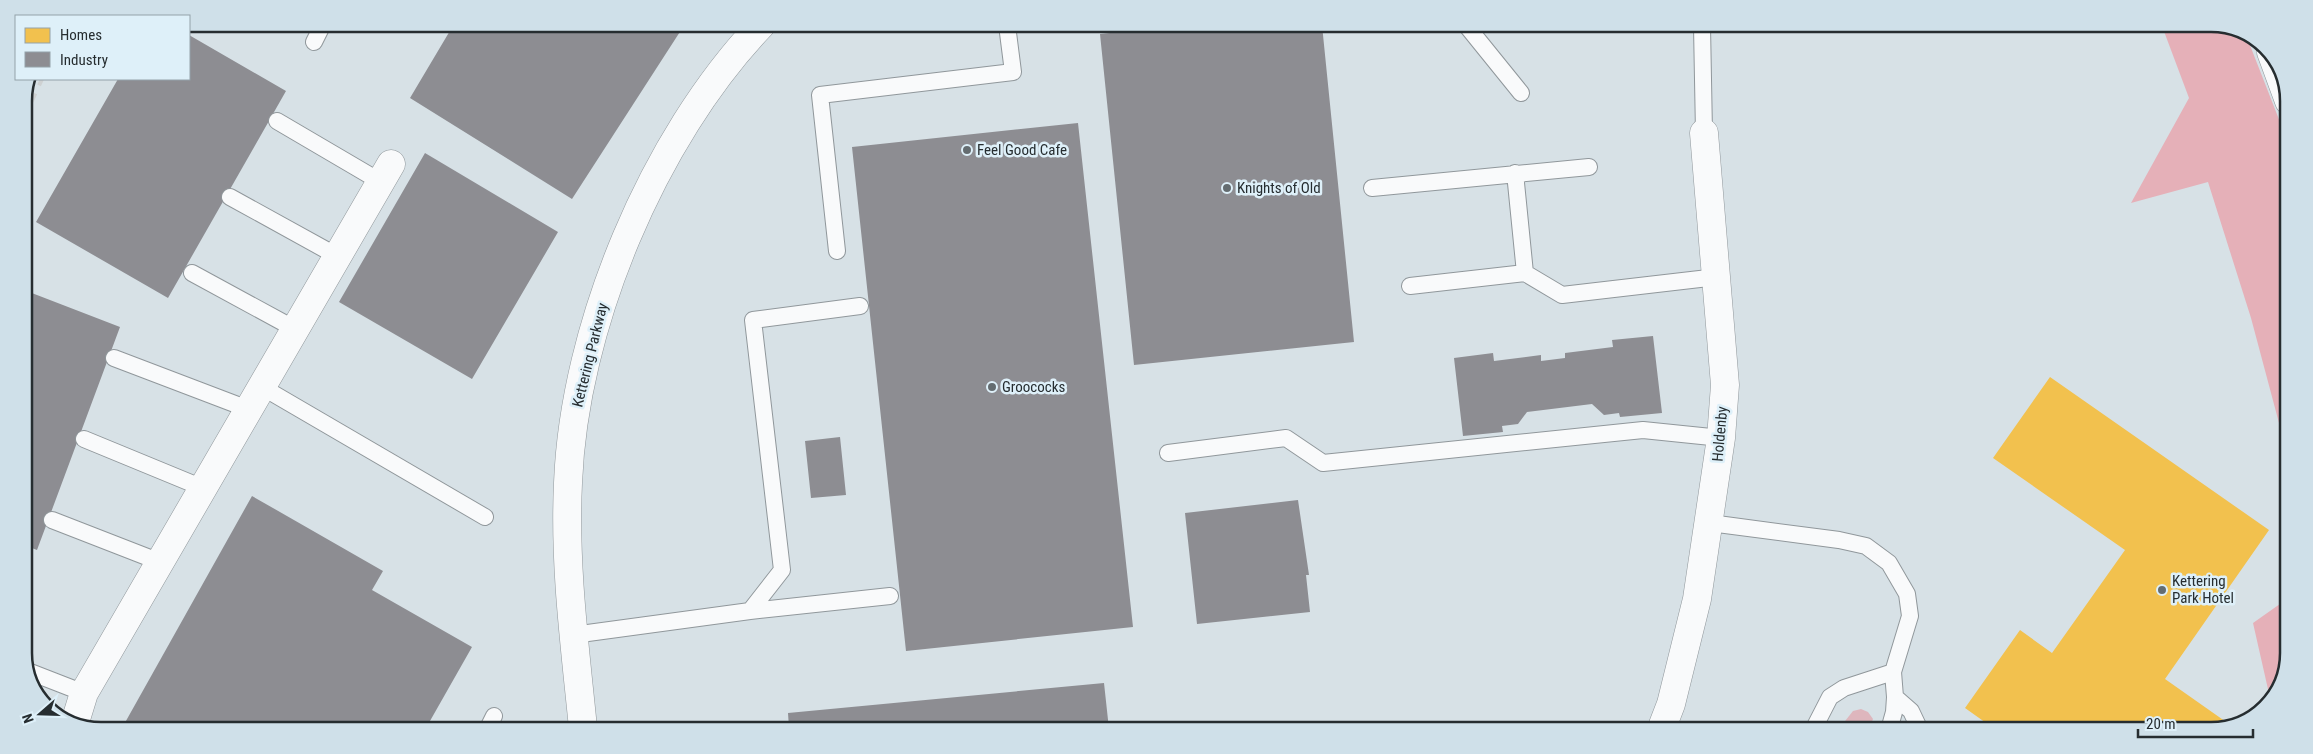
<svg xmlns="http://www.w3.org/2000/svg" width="2313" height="754" viewBox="0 0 2313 754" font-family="'Roboto Condensed',sans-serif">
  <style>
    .green { fill: #deb6bd }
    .forest { fill: #e5b0b8 }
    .homes { fill: #f2c14e }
    .industry { fill: #8d8d92 }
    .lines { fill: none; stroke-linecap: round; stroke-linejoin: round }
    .service-casing { stroke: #90979b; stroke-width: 18 }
    .minor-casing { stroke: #90979b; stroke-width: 29 }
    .trunk-casing { stroke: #90979b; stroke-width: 29 }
    .service { stroke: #f9fafb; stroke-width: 16 }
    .minor { stroke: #f9fafb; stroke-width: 28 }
    .trunk { stroke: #f9fafb; stroke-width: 28 }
    .rail { stroke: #ced1d2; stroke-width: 4; stroke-dasharray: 9 9; stroke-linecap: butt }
    .poi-dot { fill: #646c70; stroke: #def0f9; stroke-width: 2 }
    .labels { text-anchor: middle; stroke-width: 5; stroke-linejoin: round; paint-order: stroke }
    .poi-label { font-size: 15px; fill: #262d30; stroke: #def0f9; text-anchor: start }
    .street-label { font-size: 15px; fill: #262d30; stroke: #def0f9 }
    .rim { fill: none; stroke: #262d30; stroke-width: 2.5 }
  </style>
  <rect width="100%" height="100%" fill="#d7e1e6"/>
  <path class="green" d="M1861 709 1868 712 1873 719 1869 730H1838L1853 711Z"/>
  <path class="forest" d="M2162 26H2232L2246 35 2289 145 2287 453 2251 318 2208 182 2131 203 2189 98Z
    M2287 599V673L2270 698 2253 623Z"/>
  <path class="homes" d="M2050 377 2269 530 2165 679 2229 724 2212 730H1996L1965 708 2020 630 2052 653 2125 550 1993 458Z"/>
  <path class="industry" d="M454 24H685L572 199 410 98Z
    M1188 25H1322L1354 342 1134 365 1100 34Z
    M189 35 286 91 168 298 36 222 118 79H189Z
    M1078 123 1133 627 906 651 852 147Z
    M425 153 558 232 472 379 339 302Z
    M24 290 120 327 37 550 24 545Z
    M1653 336 1662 413 1620 417 1619 413 1604 415 1592 404 1527 412 1518 424 1502 426 1503 432 1463 436 1454 358 1493 353 1494 361 1541 355V361L1565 358V353L1613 347 1612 340Z
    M840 437 846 495 811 498 805 441Z
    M252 496 383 571 372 590 472 647 426 728H122Z
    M1298 500 1309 575H1306L1310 612 1197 624 1185 513Z
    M1104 683 1109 729 789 728 788 713Z"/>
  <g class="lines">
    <g class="service-casing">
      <path id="service" d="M1466 25 1521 93
        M1702 26 1704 133
        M314 42 323 24
        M277 121 381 182
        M1515 173 1525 273 1562 295 1717 277
        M1372 188 1589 167
        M230 197 337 256
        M837 251 820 95 1013 72 1007 25
        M192 273 295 329
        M1410 286 1525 273
        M114 358 248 409
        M262 387 485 517
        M84 439 203 488
        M1168 453 1286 438 1323 463 1643 430 1721 438
        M52 520 160 562
        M1710 523 1839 540 1866 546 1889 563 1907 594 1910 616 1893 672 1895 697 1894 712 1889 730
        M750 611 890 596
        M573 635 750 611 782 570 753 320 860 306
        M30 672 84 693
        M1895 697 1911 711 1920 730
        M488 728 494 716
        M1813 730 1830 697 1844 688 1893 672"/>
    </g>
    <g class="minor-casing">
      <path id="minor" d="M77 725 76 719 84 693 391 164
        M583 728C575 647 564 565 568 483 574 327 653 138 761 25
        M1661 730 1671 704 1697 599 1721 438 1725 385 1704 133"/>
    </g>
    <g class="trunk-casing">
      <path id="trunk" d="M2271 52 2289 101"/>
    </g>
    <use href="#service" class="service"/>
    <use href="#minor" class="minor"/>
    <use href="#trunk" class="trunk"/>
    <path class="rail" d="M24 118 42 79"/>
  </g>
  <g class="poi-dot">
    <circle cx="967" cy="150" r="5"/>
    <circle cx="1227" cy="188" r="5"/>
    <circle cx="992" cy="387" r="5"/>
    <circle cx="2162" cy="590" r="5"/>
  </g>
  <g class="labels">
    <g class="poi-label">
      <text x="977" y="155">Feel Good Cafe</text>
      <text x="1237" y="193">Knights of Old</text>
      <text x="1002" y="392">Groococks</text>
      <text x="2172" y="586">Kettering<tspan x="2172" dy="17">Park Hotel</tspan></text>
    </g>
    <g class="street-label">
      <text transform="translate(590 355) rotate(-76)" y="5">Kettering Parkway</text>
      <text transform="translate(1720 434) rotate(-85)" y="5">Holdenby</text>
    </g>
  </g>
  <path d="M0 0H2313V754H0ZM101 32H2211A69 69 0 0 1 2280 101V653A69 69 0 0 1 2211 722H101A69 69 0 0 1 32 653V101A69 69 0 0 1 101 32Z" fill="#cfe0e9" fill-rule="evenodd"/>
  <path class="rim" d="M101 32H2211A69 69 0 0 1 2280 101V653A69 69 0 0 1 2211 722H101A69 69 0 0 1 32 653V101A69 69 0 0 1 101 32Z"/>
  <rect x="15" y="15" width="175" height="65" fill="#def0f9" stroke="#94a2a9"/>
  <rect x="25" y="28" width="25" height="15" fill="#f2c14e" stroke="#94a2a9"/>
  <text x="60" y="40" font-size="15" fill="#262d30">Homes</text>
  <rect x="25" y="52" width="25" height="15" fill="#8d8d92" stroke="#94a2a9"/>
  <text x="60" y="65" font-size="15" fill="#262d30">Industry</text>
  <g transform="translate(40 714) rotate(250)" stroke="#def0f9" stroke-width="4" paint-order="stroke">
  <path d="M0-4L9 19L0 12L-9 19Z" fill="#262d30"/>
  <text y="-8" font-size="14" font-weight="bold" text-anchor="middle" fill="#262d30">N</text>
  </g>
  <path d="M2138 729v8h115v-8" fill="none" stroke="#262d30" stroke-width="2.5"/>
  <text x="2146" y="729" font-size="15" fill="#262d30" stroke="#def0f9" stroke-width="4" paint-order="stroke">20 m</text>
</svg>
